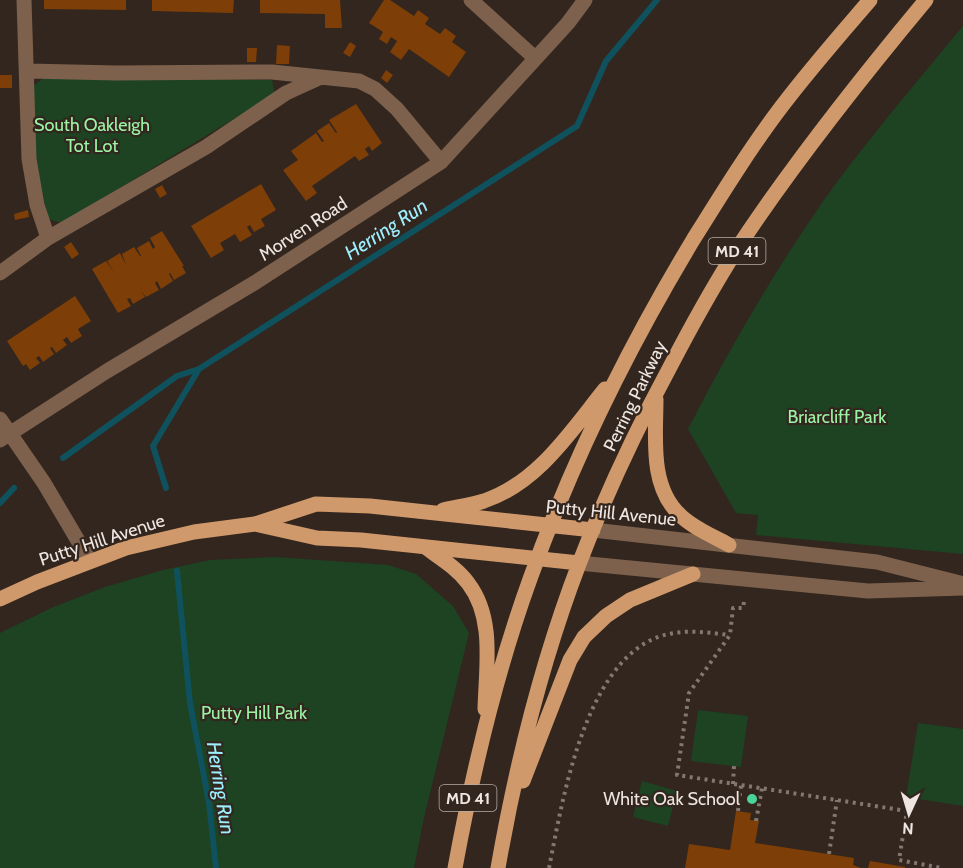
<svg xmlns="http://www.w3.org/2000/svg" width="963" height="868" viewBox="0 0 963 868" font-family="Cabin,sans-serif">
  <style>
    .green { fill: #1d4323 }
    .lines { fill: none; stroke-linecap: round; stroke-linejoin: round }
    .stream { stroke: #0f515c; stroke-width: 6 }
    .building { fill: #7e3e07 }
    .path { stroke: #827871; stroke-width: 4; stroke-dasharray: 3 4.5; stroke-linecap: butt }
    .minor { stroke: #7d614c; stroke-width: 15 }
    .major { stroke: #d0996b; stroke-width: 15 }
    .poi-dot { fill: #4ad49c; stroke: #32261e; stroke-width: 2 }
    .labels { text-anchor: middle; stroke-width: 4.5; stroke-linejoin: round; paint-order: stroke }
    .shield { fill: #32261e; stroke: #b6aca6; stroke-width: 1.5 }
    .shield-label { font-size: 16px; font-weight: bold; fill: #efe6e1 }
    .park-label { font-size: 18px; fill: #9bf3a5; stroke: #32261e }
    .street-label { font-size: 18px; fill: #efe6e1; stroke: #32261e }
    .poi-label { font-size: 18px; fill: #efe6e1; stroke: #32261e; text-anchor: end }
    .water-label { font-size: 20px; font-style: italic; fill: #9defff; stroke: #32261e }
  </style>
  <rect width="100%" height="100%" fill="#32261e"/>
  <path class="green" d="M963 26V554L756 535 758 515 736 513 688 429C731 345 779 263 834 186 875 131 919 79 963 26Z
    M45 77 272 80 275 94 62 223 48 219 34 153 33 86Z
    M276 557 388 565 416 574 453 606 469 633 423 822 414 868H0V633L51 608 105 587 163 570 210 560Z
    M698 710 748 716 741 767 691 761Z
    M918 723 963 729V806L906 797Z
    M642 781 677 791 668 826 633 817Z"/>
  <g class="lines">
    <path class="stream" d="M63 458 177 376 199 369
      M166 488 153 446 199 369 577 126 606 61 657 0
      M0 503 14 488
      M177 571 190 703 209 803 216 868"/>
  </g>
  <path class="building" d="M44 0H126V10L44 9Z
    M152 0H234L233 13 152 11Z
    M260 0H340L342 28H325V14L260 13Z
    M384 0H390L414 16 418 10 429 18 425 24 440 34 445 28 456 36 452 42 466 52 449 77 409 49 401 60 390 52 397 41 391 37 387 44 379 39 383 32 369 23Z
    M350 42 356 46 350 57 343 53Z
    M277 45 290 46 289 64H276Z
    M247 48H257L256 62H247Z
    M386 70 393 75 387 83 381 78Z
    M0 75H12V88H0Z
    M356 104 382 143 372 151 369 146 365 149 369 155 359 161 355 156 312 186 317 193 306 201 283 170 298 160 291 151 316 133 322 142 324 141 317 131 329 123 336 133 337 132 329 120Z
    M261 184 276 210 261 219 265 226 254 232 250 225 247 227 252 235 240 242 235 234 220 243 224 250 211 258 191 226Z
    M162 185 167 194 160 198 155 189Z
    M28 210 29 217 15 220 14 214Z
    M162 231 184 266H182L186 273 174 280 170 273 169 274 173 281 161 289 157 281 155 283 159 290 146 297 141 291 145 297 133 304 130 298 127 299 131 306 118 313 92 269 106 261 114 272 107 261 120 253 126 265 122 254 134 247 140 256H141L137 248 149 241 153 249 155 247 150 238Z
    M71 242 79 254 72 259 64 247Z
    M75 296 91 321 78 329 82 336 71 343 67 337 63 340 67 345 56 353 52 347 50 348 54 354 43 362 39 356 36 358 40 363 30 370 26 364 23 366 7 341Z
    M736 811 751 813 750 820 759 821 755 843 854 858 853 865 861 868H685L689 844 730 850Z
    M870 861 905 867V868H868Z"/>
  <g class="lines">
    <path class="path" d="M744 602 743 608H733L730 635 689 693 677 775 907 811 899 860 942 868
      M733 784 734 766
      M738 811 741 785
      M907 811 909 798
      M756 821 762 788
      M829 854 837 800
      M549 868C563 798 587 645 674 633 692 630 712 633 729 635"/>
    <path class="minor" d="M24 0 29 159 37 205 48 238
      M471 0 535 58
      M28 71 116 73 272 72 359 81 375 89 397 109 441 162
      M0 273 48 238 206 147 286 93 319 78
      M0 419 44 483 90 561
      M0 440 107 371 256 282 441 162 568 23 585 0
      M593 530 877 562 960 583
      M579 563 868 591 963 588"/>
    <path class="major" d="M656 399C656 437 649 486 680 515 693 528 713 536 729 545
      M443 510C456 507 471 505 484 501 538 483 571 431 605 389
      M255 524 317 538 361 540 579 563
      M425 547C440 558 457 568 468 583 495 618 486 667 485 709
      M0 599 37 582 126 548 194 532 255 524 316 504 370 506 593 530
      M523 781 570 660 584 637 606 616 630 600 693 574
      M455 868C473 770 496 673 530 579 572 461 628 348 693 240 721 195 750 148 782 106 810 69 840 35 870 0
      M498 868C516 765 542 661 579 564 605 496 636 430 670 367 696 317 723 268 755 222 808 145 866 72 926 0"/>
  </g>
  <circle class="poi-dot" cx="752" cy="799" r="6"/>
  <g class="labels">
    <g class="shield">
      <rect x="708.5" y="238" width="57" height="26" rx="4.5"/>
      <rect x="439.5" y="785" width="57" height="26" rx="4.5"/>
    </g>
    <g class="shield-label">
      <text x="737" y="257">MD 41</text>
      <text x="468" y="804">MD 41</text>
    </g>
    <g class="park-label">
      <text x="92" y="131">South Oakleigh<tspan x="92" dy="21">Tot Lot</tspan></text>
      <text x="837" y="423">Briarcliff Park</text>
      <text x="254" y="719">Putty Hill Park</text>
    </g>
    <g class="street-label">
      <text transform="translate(303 229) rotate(-33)" y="6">Morven Road</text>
      <text transform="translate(635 396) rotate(-64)" y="6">Perring Parkway</text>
      <text transform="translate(611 513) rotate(6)" y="6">Putty Hill Avenue</text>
      <text transform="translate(102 540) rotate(-18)" y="6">Putty Hill Avenue</text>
    </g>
    <g class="poi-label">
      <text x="740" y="805">White Oak School</text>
    </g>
    <g class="water-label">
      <text transform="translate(386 229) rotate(-33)" y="7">Herring Run</text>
      <text transform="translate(221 788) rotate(81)" y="7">Herring Run</text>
    </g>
  </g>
  <g transform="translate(909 814) rotate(184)" stroke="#32261e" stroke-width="4.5" paint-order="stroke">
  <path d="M0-4.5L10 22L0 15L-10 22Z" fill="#efe6e1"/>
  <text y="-9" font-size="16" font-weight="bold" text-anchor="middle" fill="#efe6e1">N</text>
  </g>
</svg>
